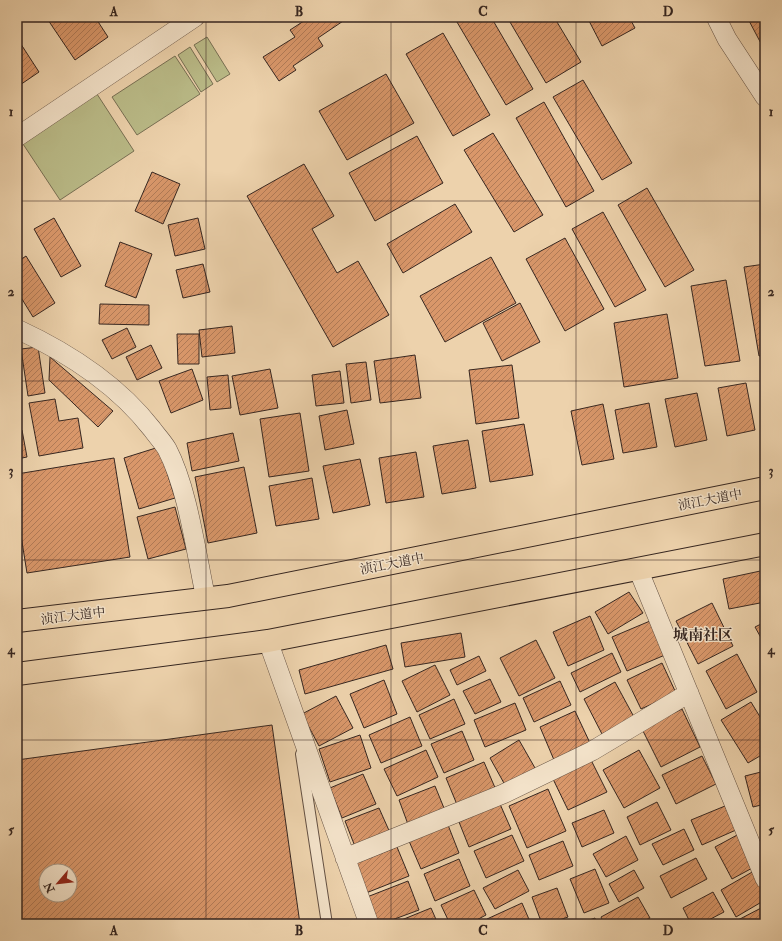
<svg xmlns="http://www.w3.org/2000/svg" width="782" height="941" viewBox="0 0 782 941" font-family="'IM FELL Double Pica','Noto Serif SC',serif">
  <style>
    .pitch { fill: #babb88; stroke: #787054 }
    .building { fill: url(#building-hatch); stroke: #362620; fill-rule: evenodd }
    .lines { fill: none; stroke-linecap: round; stroke-linejoin: round }
    .service-casing { stroke: #645143; stroke-width: 12 }
    .minor-casing { stroke: #645143; stroke-width: 20 }
    .primary-casing { stroke: #362620; stroke-width: 24 }
    .service { stroke: #f3e2c9; stroke-width: 10 }
    .minor { stroke: #f3e2c9; stroke-width: 19 }
    .primary { stroke: #edd2ac; stroke-width: 22 }
    .grid { fill: none; stroke: #362620; stroke-width: 1; stroke-opacity: 0.55 }
    .labels { text-anchor: middle; stroke-width: 3; stroke-linejoin: round; paint-order: stroke }
    .street-label { font-size: 13px; fill: #362620; stroke: #f3e2c9 }
    .quarter-label { font-size: 15px; font-weight: bold; fill: #362620; stroke: #f3e2c9 }
    .neatline { fill: none; stroke: #362620; stroke-width: 1.5 }
    .grid-label { font-size: 13px; text-anchor: middle; font-weight: bold; fill: #362620 }
  </style>
  <defs>
    <pattern id="building-hatch" width="6" height="6" patternUnits="userSpaceOnUse"><rect width="6" height="6" fill="#d9976a"/><path d="M-1 1l2-2M0 6l6-6M5 7l2-2" fill="none" stroke="#b17b57"/></pattern>
  </defs>
  <rect width="100%" height="100%" fill="#edd2ac"/>
  <filter id="stains"><feTurbulence type="fractalNoise" baseFrequency=".005" numOctaves="4"/><feColorMatrix values="0 0 0 0 .2 0 0 0 0 .09 0 0 0 0 .02 0 0 0 .5 -.17"/></filter>
  <radialGradient id="worn" r=".72"><stop offset=".6" stop-color="#630" stop-opacity="0"/><stop offset="1" stop-color="#630" stop-opacity=".3"/></radialGradient>
  <path class="pitch" d="M207 37 230 74 217 82 194 45Z
    M190 47 213 84 201 92 178 55Z
    M175 56 200 94 137 135 112 97Z
    M97 94 134 151 60 200 23 144Z"/>
  <path class="building" d="M46 17H95L108 37 75 60Z
    M310 17H349L318 38 323 46 293 66 296 70 279 81 263 57 295 37 290 30Z
    M454 17H491L533 89 506 105Z
    M507 17H554L581 62 546 83Z
    M587 17H629L635 28 602 46Z
    M747 17H765V51Z
    M443 33 490 115 453 136 406 54Z
    M17 38 39 72 17 87Z
    M386 74 414 123 347 160 319 111Z
    M583 80 632 163 602 180 553 97Z
    M544 102 594 191 566 207 516 118Z
    M493 133 543 215 514 232 464 150Z
    M417 136 443 183 375 221 349 173Z
    M304 164 334 216 312 229 337 273 358 261 389 315 333 347 247 196Z
    M152 172 180 184 163 224 135 211Z
    M647 188 694 270 665 287 618 205Z
    M455 204 472 232 403 273 387 244Z
    M603 212 646 290 615 307 572 229Z
    M54 218 81 266 61 277 34 229Z
    M198 218 205 249 175 256 168 225Z
    M565 238 604 309 565 331 526 259Z
    M120 242 152 254 136 298 105 286Z
    M26 256 55 303 33 317 17 291V262Z
    M491 257 516 303 445 342 420 296Z
    M203 264 210 292 183 298 176 270Z
    M765 264V355L759 356 744 267Z
    M726 280 740 361 705 366 691 286Z
    M520 303 540 342 502 361 483 323Z
    M100 304 149 305V325L99 324Z
    M667 314 678 378 624 387 614 323Z
    M232 326 235 353 202 357 199 330Z
    M127 328 136 347 112 359 102 340Z
    M177 334H199V364H178Z
    M151 345 162 368 137 380 126 357Z
    M38 347 45 393 28 396 21 349Z
    M415 355 421 398 380 403 374 361Z
    M50 357 113 411 98 427 49 380Z
    M366 362 371 400 351 403 346 364Z
    M512 365 519 418 476 424 469 370Z
    M192 369 203 400 171 413 159 381Z
    M270 369 278 408 240 415 232 376Z
    M340 371 344 403 316 406 312 375Z
    M228 375 231 408 210 410 207 377Z
    M746 383 755 430 727 436 718 388Z
    M697 393 707 440 675 447 665 399Z
    M55 399 59 421 78 418 83 448 39 456 29 403Z
    M649 403 657 447 623 453 615 410Z
    M603 404 614 459 582 465 571 411Z
    M347 410 354 444 325 450 319 416Z
    M300 413 309 471 269 477 260 419Z
    M524 424 533 475 490 482 482 431Z
    M22 430 27 457 17 459V431Z
    M233 433 239 461 192 471 187 443Z
    M468 440 476 488 442 494 433 446Z
    M159 447 175 498 139 509 124 458Z
    M416 452 424 497 386 503 379 458Z
    M114 458 130 557 27 573 17 511V474Z
    M360 459 370 505 333 513 323 466Z
    M244 467 257 533 208 543 195 477Z
    M312 478 319 519 276 526 269 486Z
    M175 507 186 549 148 559 137 517Z
    M765 570V602L729 609 723 579Z
    M629 592 643 613 608 634 595 612Z
    M712 603 733 646 698 664 676 621Z
    M590 616 604 650 568 666 553 632Z
    M650 621 665 655 627 671 612 637Z
    M765 622V645L755 627Z
    M461 633 465 657 405 667 401 643Z
    M536 640 555 678 519 696 500 658Z
    M386 645 393 669 305 694 299 670Z
    M612 653 621 672 580 692 571 673Z
    M737 654 757 692 726 709 706 671Z
    M479 656 486 671 457 685 450 670Z
    M662 663 676 693 641 709 627 680Z
    M435 665 450 695 417 712 402 681Z
    M490 679 501 702 475 714 463 691Z
    M384 680 397 714 364 728 350 694Z
    M560 681 571 705 534 722 523 698Z
    M615 682 634 717 602 734 584 699Z
    M336 696 353 728 319 746 302 714Z
    M454 699 465 724 430 739 419 715Z
    M751 702 765 725V753L748 763 721 720Z
    M515 703 526 730 485 747 474 720Z
    M682 709 700 747 661 767 642 729Z
    M575 711 590 743 554 760 540 727Z
    M410 717 422 746 381 763 369 735Z
    M272 725 300 924H17V760ZM46 871H70V895H46Z
    M462 731 474 760 444 773 431 744Z
    M360 735 371 768 330 782 319 749Z
    M519 740 535 768 505 785 490 758Z
    M426 750 438 777 397 796 384 769Z
    M639 750 660 788 624 808 603 770Z
    M702 756 716 784 676 804 662 775Z
    M591 760 607 792 568 810 553 779Z
    M484 762 496 790 458 807 446 778Z
    M765 771V804L753 807 745 776Z
    M363 774 376 804 342 818 330 788Z
    M435 786 446 813 409 827 399 800Z
    M548 789 566 831 527 848 509 806Z
    M657 802 671 830 640 845 627 817Z
    M500 804 511 829 469 847 459 822Z
    M725 806 736 830 702 845 691 820Z
    M379 808 391 835 356 849 345 821Z
    M604 810 614 833 582 847 572 823Z
    M448 825 459 853 421 869 409 841Z
    M684 829 694 850 663 865 652 844Z
    M739 834 756 866 732 879 715 847Z
    M512 835 524 861 486 878 474 851Z
    M626 836 638 860 606 877 593 854Z
    M563 841 573 866 539 880 529 855Z
    M397 847 409 876 366 893 354 864Z
    M696 858 707 879 671 898 660 876Z
    M459 859 470 886 435 901 424 874Z
    M595 869 609 903 584 913 570 879Z
    M518 870 529 891 495 909 483 888Z
    M634 870 644 888 619 902 609 884Z
    M754 871 765 890V900L736 917 721 890Z
    M408 881 419 910 381 924H377L367 897Z
    M557 888 568 917 548 924H542L532 897Z
    M474 890 486 915 469 924H450L441 905Z
    M713 892 724 912 701 924H691L683 908Z
    M638 897 650 918 638 924H604L601 917Z
    M522 903 531 924H490L487 919Z
    M763 907 765 912V924H740L738 920Z
    M431 908 438 924H400L399 921Z
    M595 918 597 924H578Z"/>
  <g class="lines">
    <g class="service-casing">
      <path id="service" d="M301 754 327 924"/>
    </g>
    <g class="minor-casing">
      <path id="minor" d="M716 17 727 39 765 97
        M17 137 195 17
        M17 329C69 353 117 384 152 429 157 436 163 442 167 449 188 489 196 553 206 599
        M638 569 765 879
        M268 641 369 924
        M345 858 503 794 592 751 689 693"/>
    </g>
    <g class="primary-casing">
      <path id="primary" d="M17 621 228 596 765 488
        M17 674 268 641 765 544"/>
    </g>
    <use href="#service" class="service"/>
    <use href="#minor" class="minor"/>
    <use href="#primary" class="primary"/>
  </g>
  <path class="grid" d="M206 17V924M391 17V924M576 17V924M17 201H765M17 381H765M17 560H765M17 740H765"/>
  <g class="labels">
    <g class="street-label">
      <text transform="translate(710 499) rotate(-11)" y="5">浈江大道中</text>
      <text transform="translate(392 563) rotate(-11)" y="5">浈江大道中</text>
      <text transform="translate(73 615) rotate(-7)" y="5">浈江大道中</text>
    </g>
    <g class="quarter-label">
      <text x="703" y="640">城南社区</text>
    </g>
  </g>
  <rect width="782" height="941" fill="none" stroke="#edd2ac" stroke-width="44"/>
  <g transform="translate(58 883) rotate(242)"><circle r="19" fill="#f3e2c9" stroke="#a79785"/>
  <path d="M0-3L7 15L0 10L-7 15Z" fill="#8f2418"/>
  <text y="-6" font-size="11" font-weight="bold" text-anchor="middle" fill="#362620">N</text>
  </g>
  <rect x="22" y="22" width="738" height="897" class="neatline"/>
  <g class="grid-label">
    <text x="114" y="16">A</text>
    <text x="299" y="16">B</text>
    <text x="483" y="16">C</text>
    <text x="668" y="16">D</text>
    <text x="11" y="116">1</text>
    <text x="771" y="116">1</text>
    <text x="11" y="296">2</text>
    <text x="771" y="296">2</text>
    <text x="11" y="475">3</text>
    <text x="771" y="475">3</text>
    <text x="11" y="654">4</text>
    <text x="771" y="654">4</text>
    <text x="11" y="834">5</text>
    <text x="771" y="834">5</text>
    <text x="114" y="935">A</text>
    <text x="299" y="935">B</text>
    <text x="483" y="935">C</text>
    <text x="668" y="935">D</text>
  </g>
  <rect width="100%" height="100%" filter="url(#stains)"/>
  <rect width="100%" height="100%" fill="url(#worn)"/>
</svg>
